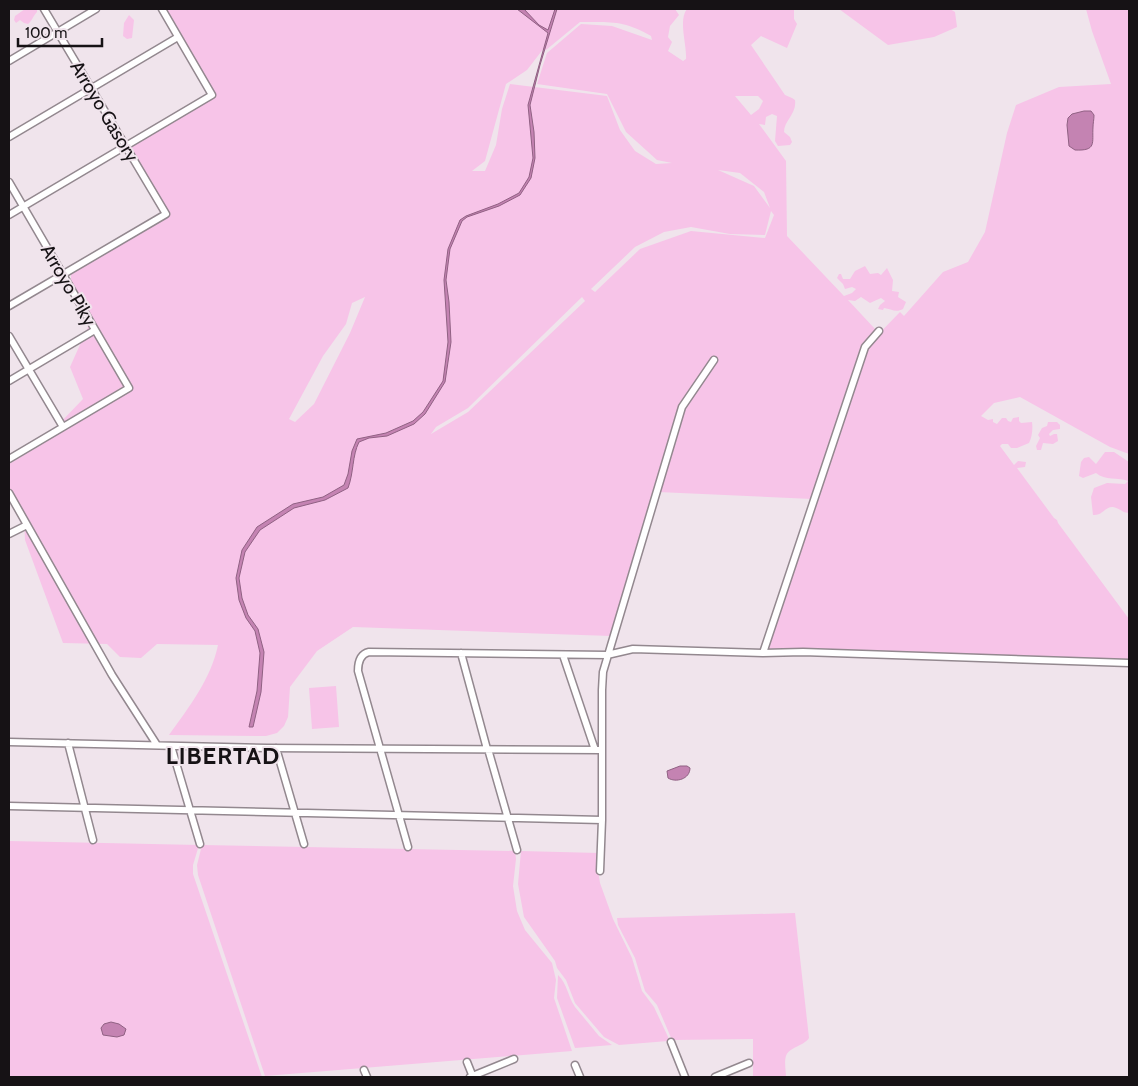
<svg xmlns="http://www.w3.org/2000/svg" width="1138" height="1086" viewBox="0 0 1138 1086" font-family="Cabin,sans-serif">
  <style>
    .green { fill: #f7c4e8; fill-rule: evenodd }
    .water { fill: #c483b2; stroke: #906183 }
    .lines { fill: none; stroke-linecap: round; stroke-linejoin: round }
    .minor-casing { stroke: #93888f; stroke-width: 9 }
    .minor { stroke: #fff; stroke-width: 6 }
    .labels { text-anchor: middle; stroke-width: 4; stroke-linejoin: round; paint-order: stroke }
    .street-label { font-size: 19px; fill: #161215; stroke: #f0e4ec }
    .district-label { font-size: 24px; font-weight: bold; letter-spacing: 1px; fill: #161215; stroke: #f0e4ec }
  </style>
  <rect width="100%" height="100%" fill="#f0e4ec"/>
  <path class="green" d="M25 9H37V12C33 16 32 21 28 24L24 23 20 20 16 23 14 20 15 16Z
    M165 9H675L679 15 670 26 668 37 672 42 668 51 683 61 686 59C687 45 678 20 687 9H794V19L797 24 787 48 761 36 751 45 785 95 792 98 795 100C797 114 784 120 784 132L790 137 792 142 790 145 778 146 775 141 777 116 772 114 766 117 765 125 759 124 786 161 787 236 844 296 852 293 856 289 852 287 845 289 843 284 837 278 839 274H841L843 279H850L855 271 865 266 870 274 878 273 881 275 887 268 893 280 892 291 899 292 898 297 906 302 903 309C896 313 891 309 884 308L883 310 878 309 880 305 885 301 881 298 870 303 861 297 855 301 848 300 876 330 863 347 812 499 658 492 684 408 717 358 714 356 679 407 611 636 353 627 317 651 290 687 288 717 284 726 277 733 266 736 169 735C189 707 211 679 218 645L157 644 141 658 120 657 107 644 63 643 25 540 24 518 9 488V464L49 440 58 425 83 399 70 367 92 318 71 280V274L167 216 132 151 131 147 215 96 214 91ZM580 22C610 22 624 20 651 36L652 40 612 26 581 24 547 53 537 84 607 94 626 132 657 160 672 163 656 164 635 151 620 130 607 96 510 84 502 109 496 145 485 171H472L485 161 506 84 527 70 544 48 546 50ZM735 96H758L763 101 759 109 751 115ZM718 170 740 173 764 192 770 208 754 186ZM771 211 774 215 765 238 691 231 640 249 595 292 591 289 635 247 664 232 691 227 730 234 765 235ZM365 297 350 333 314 404 295 422 289 419 323 356 346 324 352 303ZM582 297 585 301 468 412 431 434 436 427 468 408Z
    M839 9H950L955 12 957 27 934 37 888 45Z
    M1086 9H1129V454L1110 447 1020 397 994 403 981 416 988 420 993 419V422L997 424 1002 418H1006L1008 421 1011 422 1013 418 1019 417V421L1021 423 1032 422C1033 429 1032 437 1029 443L1017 448H1011L1008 444H1002L1000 446 1014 465 1018 461 1026 462 1025 467 1017 468 1054 518 1057 520 1058 523 1129 619V660L767 650 868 345 900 312 904 316 943 272 968 262 985 232 1007 133 1016 105 1059 87 1111 84 1092 31Z
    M129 15 134 20 132 38 127 39 123 36 124 23Z
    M1048 422H1057L1060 425V429L1053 430 1049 434 1050 436 1054 434H1057L1058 441 1053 444 1043 443 1041 450H1037L1036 446 1040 438 1038 435 1042 428 1047 426Z
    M1105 452H1114L1129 462V513C1123 513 1119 508 1113 507 1105 506 1103 516 1093 515L1091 497 1094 488 1107 483 1125 484 1128 481C1118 477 1105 481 1096 473L1083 478 1079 476 1081 462 1084 458 1089 457 1096 464Z
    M336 686 339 727 312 729 309 688Z
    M9 841 199 845 193 865V874L262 1077H9Z
    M202 845 515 851 516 859 513 886 517 911 525 930 552 963 556 980 554 998 572 1051 265 1076 198 875 197 865Z
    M521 851 599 853 598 871 600 883 613 919 632 958 642 991 654 1007 669 1039 668 1041 619 1045 604 1037 575 1003 566 980 557 968 555 961 524 917 518 884Z
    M795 913 809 1038C804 1046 789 1047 786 1056 784 1062 786 1071 786 1077H753V1039L672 1040 657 1005 645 991 635 958 618 925 617 918Z
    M558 975C567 983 568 997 575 1007L599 1036 612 1045 575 1048 557 998Z"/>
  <path class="water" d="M517 9H524L539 25 548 30 555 9H557L540 65 530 105 534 132 535 158 531 178 520 195 499 206 467 217 462 221 450 249 446 280 449 302 451 342 445 382 425 414 414 424 387 436 369 438 359 442C352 456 354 472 348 488L325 500 294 508 260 530 245 552 239 578 242 598 248 615 258 629 264 652 261 692 253 727H249L257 691 260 653 255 631 246 618 239 600 236 578 242 550 257 527 293 504 323 497 344 485 348 474 352 451 357 439 386 433 413 421 423 412 443 381 448 342 444 280 448 249 460 220 466 216 498 204 519 193 529 177 533 158 528 105 548 33Z
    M1084 111H1091L1094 115C1094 120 1093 123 1093 127 1092 143 1097 151 1075 150L1069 146 1067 125 1068 118 1072 114Z
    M680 766H687L690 768C690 779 676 783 668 778L667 771Z
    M111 1022 119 1024 126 1029 124 1035 117 1037 103 1035 101 1028 104 1024Z"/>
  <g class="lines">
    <g class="minor-casing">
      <path id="minor" d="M9 61 96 9
        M9 137 178 37
        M9 182 129 388 9 459
        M9 215 212 95 162 9
        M9 306 166 214 44 9
        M9 336 63 427
        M9 381 95 330
        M9 493 112 675 157 745
        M9 534 27 525
        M461 653 487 749
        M763 653 865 347 879 331
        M563 655 595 750
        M9 742 267 748 602 750
        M68 743 93 840
        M171 746 200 844
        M276 748 304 844
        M488 749 517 850
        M9 806 602 820
        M408 847 358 671C358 662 360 654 369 652L607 655 633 649 763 653 803 652 1129 663
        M600 871 602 820V690L603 672 682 407 714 360
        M671 1042 685 1077
        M467 1062 473 1077
        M575 1065 580 1077
        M364 1070 367 1077
        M470 1077 514 1059
        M715 1077 749 1063"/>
    </g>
    <use href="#minor" class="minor"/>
  </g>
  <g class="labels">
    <g class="street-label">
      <text transform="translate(105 111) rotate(59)" y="7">Arroyo Gasory</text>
      <text transform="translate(69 285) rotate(60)" y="7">Arroyo Piky</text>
    </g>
    <g class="district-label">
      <text x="223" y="764">LIBERTAD</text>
    </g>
  </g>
  <rect width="1138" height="1086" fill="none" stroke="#161215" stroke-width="20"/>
  <path d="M18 38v8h84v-8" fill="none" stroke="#161215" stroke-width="2.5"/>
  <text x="25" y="38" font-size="15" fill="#161215" stroke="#f0e4ec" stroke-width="4" paint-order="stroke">100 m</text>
</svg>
